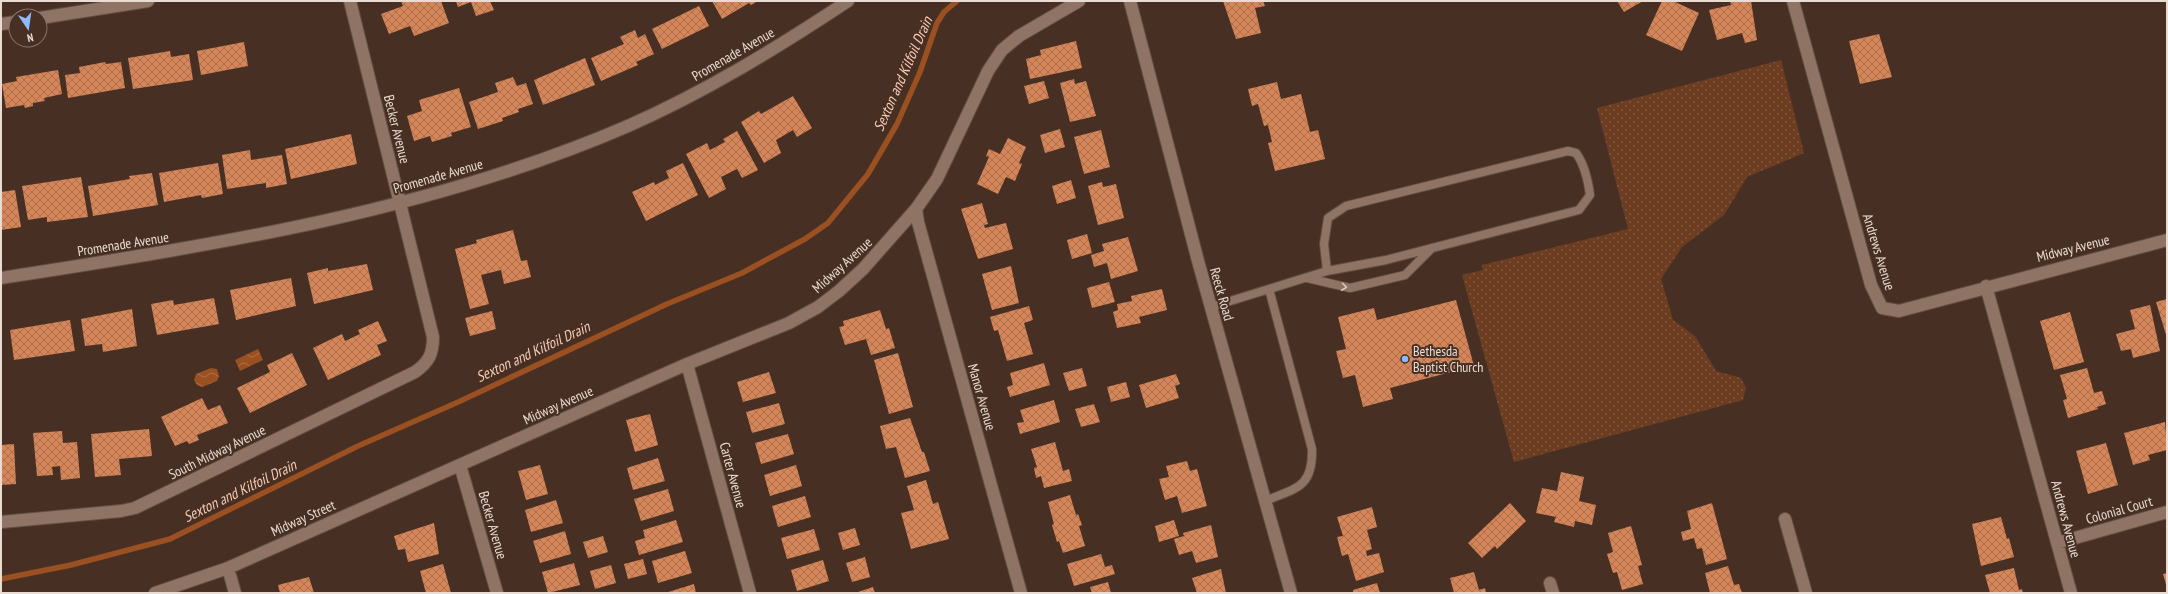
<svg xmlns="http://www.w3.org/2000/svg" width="2168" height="594" viewBox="0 0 2168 594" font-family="'PT Sans Narrow',sans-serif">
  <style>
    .grass { fill: url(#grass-dots) }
    .water { fill: url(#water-waves) }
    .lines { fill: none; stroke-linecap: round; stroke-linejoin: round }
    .stream { stroke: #9b5021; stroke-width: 5.5 }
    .building { fill: url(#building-cross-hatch) }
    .lane-casing { stroke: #624e43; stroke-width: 10 }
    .street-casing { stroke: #624e43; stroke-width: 14 }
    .secondary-casing { stroke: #624e43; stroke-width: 14 }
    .lane { stroke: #8f7466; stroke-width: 8 }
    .street { stroke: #8f7466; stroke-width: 12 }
    .secondary { stroke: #8f7466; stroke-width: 12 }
    .oneway { stroke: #d8c6bd }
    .poi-dot { fill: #8eb9fc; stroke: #473023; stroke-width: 1.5 }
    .labels { text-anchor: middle; stroke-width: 4; stroke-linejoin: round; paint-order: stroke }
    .street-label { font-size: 14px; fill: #eadbd3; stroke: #473023 }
    .poi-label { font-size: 14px; fill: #eadbd3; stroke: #473023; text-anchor: start }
    .water-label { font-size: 15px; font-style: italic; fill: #f8ccb6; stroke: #473023 }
  </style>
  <defs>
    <pattern id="grass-dots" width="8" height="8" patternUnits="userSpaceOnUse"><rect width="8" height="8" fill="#6d3d22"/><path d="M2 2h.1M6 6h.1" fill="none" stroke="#825841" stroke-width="1.8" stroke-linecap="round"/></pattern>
    <pattern id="water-waves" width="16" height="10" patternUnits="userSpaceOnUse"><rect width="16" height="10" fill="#9b5021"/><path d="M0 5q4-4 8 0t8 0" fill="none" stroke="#ae714b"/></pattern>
    <pattern id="building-cross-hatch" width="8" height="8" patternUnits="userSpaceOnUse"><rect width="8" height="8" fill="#d58558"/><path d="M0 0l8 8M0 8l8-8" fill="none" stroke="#aa7150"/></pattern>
  </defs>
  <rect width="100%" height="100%" fill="#473023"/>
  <path class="grass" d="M1781 60 1804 153 1747 177 1724 215 1682 247 1661 279 1673 320 1695 336 1716 371 1741 378 1746 388 1743 400 1514 462 1462 275 1483 270 1482 265 1628 229 1597 108Z"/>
  <path class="water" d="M258 349 263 360 240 371 235 360Z
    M211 368 217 369 219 376 217 381 202 387 197 385 194 380 196 374Z"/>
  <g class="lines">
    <path class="stream" d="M1 579 71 565 170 539 358 446 456 403 667 304 742 273 805 239 828 223 868 174 897 124 920 72 937 23 944 12 957 1"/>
  </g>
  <path class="building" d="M401 1H441L449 23 414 36 410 26 389 34 381 14 403 6Z
    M456 1H490L494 10 476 16 471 2 458 7Z
    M712 1H758L751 5 749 3 722 19Z
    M1223 1H1263L1265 6 1255 8 1261 33 1236 39Z
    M1617 1H1643L1624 12Z
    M1662 1H1673L1699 13 1682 51 1646 35Z
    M1730 1H1751L1757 40 1745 43 1742 33 1717 40 1709 10 1731 5Z
    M699 6 709 26 662 49 652 29Z
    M635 30 638 38 645 34 654 54 636 62 638 65 601 81 591 58 624 44 620 37Z
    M1879 34 1892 77 1860 84 1849 41Z
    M1076 41 1082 68 1030 79 1026 59 1041 55 1040 50Z
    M244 42 248 66 201 75 197 51Z
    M170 51 171 57 189 54 193 80 133 89 128 58Z
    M585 58 595 85 543 105 534 80Z
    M105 62 106 64 121 62 125 88 68 98 65 75 80 73 79 67Z
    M58 70 62 94 44 98 45 101 33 103V106L25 108 24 105 6 108 2 84 17 81 16 77Z
    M513 77 517 86 526 83 533 104 518 109 519 112 502 118 503 121 478 129 469 102 498 92 495 83Z
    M1074 79 1075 84 1086 81 1096 116 1070 122 1060 83Z
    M1044 81 1049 98 1029 104 1024 86Z
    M1277 82 1281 99 1301 94 1310 132 1318 130 1325 159 1275 171 1268 143 1272 142 1268 125 1264 126 1258 104 1252 106 1248 89Z
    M459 88 471 127 451 133 452 136 432 142 430 136 414 141 407 116 422 111 419 100Z
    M793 96 812 128 797 137 793 130 776 140 781 153 764 163 741 122 759 111 761 114Z
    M1060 129 1065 147 1045 153 1040 135Z
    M1101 130 1110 167 1084 174 1074 137Z
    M737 131 758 170 742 178 737 169 721 177 726 189 709 198 686 154 707 143 710 150 725 142 723 139Z
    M351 134 357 164 291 179 285 149Z
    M1008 138 1026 147 1019 163 1022 164 1015 181 1006 177 998 194 977 184 989 157 986 156 989 149 1000 154Z
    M250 150 251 160 282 155 287 184 266 188V183L227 189 222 155Z
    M218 163 223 194 202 198 201 195 164 202 159 173Z
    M683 163 698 195 646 221 632 192 654 182 655 185 669 178 666 171Z
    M152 173 158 205 93 216 88 186 130 179 129 176Z
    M81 177 88 217 47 222V217L28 220 22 186Z
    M1071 180 1076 198 1057 204 1052 186Z
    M1102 182 1103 187 1116 184 1124 218 1098 225 1088 186Z
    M15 190 21 227 1 230V192Z
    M982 203 988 224 984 225 985 228 1006 223 1013 249 978 259 961 209Z
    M513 230 521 261 527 260 531 277 504 284 501 270 481 275 489 304 470 309 455 249 477 243 476 240Z
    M1087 234 1092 253 1072 259 1067 240Z
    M1128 237 1138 271 1111 279 1107 263 1094 267 1091 255 1104 251 1102 244Z
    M367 264 373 290 314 304 307 273 328 268V271Z
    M1011 266 1019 303 992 310 982 274Z
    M291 278 296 306 236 320 230 290Z
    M1109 282 1115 302 1092 308 1087 288Z
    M1162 289 1167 310 1139 317 1141 323 1117 328 1113 312 1118 310 1117 304 1132 301 1131 296Z
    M214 298 219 324 157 335 151 304 173 300 174 305Z
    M2167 299V338L2156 302Z
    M1456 300 1474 366 1390 388 1393 399 1363 407 1355 375 1343 378 1336 351 1346 349 1338 317 1374 308 1377 320Z
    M2150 305 2160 351 2133 358 2131 349 2121 351 2116 334 2135 329 2130 310Z
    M1029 306 1033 320 1024 323 1033 354 1007 361 998 330 994 331 990 317Z
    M132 309 137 346 103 352 102 344 85 346 81 319Z
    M880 310 886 329 889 328 895 348 871 355 866 339 845 345 839 327 844 326 843 321Z
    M492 311 496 329 470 336 465 318Z
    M2070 312 2084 362 2054 370 2040 321Z
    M70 320 75 351 14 360 10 330Z
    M378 321 387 341 377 345 381 355 328 380 313 348 342 334 345 341 360 334 358 330Z
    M292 353 307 385 250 413 237 388 270 372 267 365Z
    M898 353 913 407 889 414 874 360Z
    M1044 363 1050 385 1010 397 1007 387 1013 385 1010 373Z
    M1082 368 1087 386 1069 391 1063 373Z
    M2087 368 2094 393 2102 391 2106 404 2097 407 2098 409 2068 418 2063 400 2067 399 2060 375Z
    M769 372 776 393 743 402 737 382Z
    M1176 374 1180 384 1175 386 1179 398 1146 408 1139 385Z
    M1126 382 1130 397 1111 402 1107 387Z
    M202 398 208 410 220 405 228 423 197 435 199 440 189 444 187 441 175 446 161 417Z
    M1054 400 1060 422 1020 434 1017 423 1024 422 1020 410Z
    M779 403 785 424 752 433 746 412Z
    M1094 404 1100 422 1081 427 1075 409Z
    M650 414 658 445 635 452 626 420Z
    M910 418 922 452H924L930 471 905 478 896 447 886 449 880 426Z
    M2165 422 2167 450 2148 455 2150 460 2133 465 2124 433Z
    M149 429 152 456 119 459 121 475 95 477 91 434Z
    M62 431 63 443 77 442 80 478 61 480 60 466 52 467 53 475 37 476 33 433Z
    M788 434 794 454 761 464 755 443Z
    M1055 442 1063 471 1069 469 1072 481 1044 488 1041 476 1036 478 1034 468 1037 467 1031 449Z
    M2106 443 2118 485 2088 494 2076 451Z
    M14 444 16 484 1 485V445Z
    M658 458 665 481 633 490 627 468Z
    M1187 461 1190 471 1197 469 1207 506 1182 513 1177 496 1165 500 1159 479 1169 477 1166 466Z
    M540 465 548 494 526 500 518 471Z
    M796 465 802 486 770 496 764 475Z
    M1561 472 1584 477 1579 501 1596 505 1592 525 1575 521 1574 527 1554 522 1556 517 1536 513 1542 488 1557 491Z
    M926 480 933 504 938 502 949 539 911 549 901 513 914 510 907 486Z
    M668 489 674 511 641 521 634 499Z
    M1070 495 1076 515 1078 514 1082 525 1079 526 1085 546 1063 553 1059 541 1057 542 1052 525 1054 524 1048 502Z
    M805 496 811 517 778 527 772 506Z
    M556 500 563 523 531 532 525 510Z
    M1510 503 1526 521 1497 549 1495 546 1482 558 1468 543Z
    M1712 503 1727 559 1706 565 1702 548 1697 549 1694 538 1683 541 1681 532 1691 529 1687 511Z
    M1372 507 1377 527 1367 530 1372 549 1366 551 1367 556 1379 553 1384 572 1356 581 1348 554 1342 556 1337 537 1343 536 1337 517Z
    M2001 517 2007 539 2009 538 2014 557 1981 566 1972 524Z
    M676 520 683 542 639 555 635 541 645 538 643 530Z
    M1174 520 1179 536 1159 542 1155 526Z
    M434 523 439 554 408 562 405 549 398 550 394 536Z
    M1211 525 1218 557 1196 563 1192 551 1179 555 1174 539 1184 536 1183 533Z
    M1631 526 1642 565 1638 566 1643 584 1622 590 1617 572 1613 573 1607 554 1613 552 1608 533Z
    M855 528 860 545 843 550 838 533Z
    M814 529 820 550 787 559 781 538Z
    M565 531 571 554 540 563 533 541Z
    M603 536 608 552 588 558 583 542Z
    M685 551 692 573 658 583 652 561Z
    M1101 554 1105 567 1112 565 1115 574 1074 586 1067 564Z
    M865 557 870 577 852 582 846 563Z
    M643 559 647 574 628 579 624 564Z
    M823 560 829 581 797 591 791 570Z
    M574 563 580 585 548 593 542 572Z
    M443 564 451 593H426L420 571Z
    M611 565 616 583 595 589 590 571Z
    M1728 566 1734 585 1739 584 1742 593H1710L1705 573Z
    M2014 568 2019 590 2022 589 2023 593H1990L1985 575Z
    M1221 569 1226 593H1197L1192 578Z
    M1474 572 1479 590 1485 588 1486 593H1454L1450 578Z
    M2167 573V588L2163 574Z
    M309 577 314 593H280L278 585Z
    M1108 582 1111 593H1092L1090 587Z
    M1377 583 1380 593H1353V590Z
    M694 584 696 593H665Z
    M873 587 875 593H855Z"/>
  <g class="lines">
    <g class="lane-casing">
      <path id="lane" d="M1307 278 1350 288 1405 275 1432 248
        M1211 307 1327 271 1386 260 1579 210 1590 195C1588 180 1585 165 1576 153L1568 151 1346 206 1328 218 1324 244 1327 271
        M1265 501C1296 488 1313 488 1312 449L1269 289"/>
    </g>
    <g class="street-casing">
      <path id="street" d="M1793 1 1871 285 1882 308 1899 311 2167 240
        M40 18 148 1
        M1 24 16 22
        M916 209 918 222 1021 593
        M1 278C213 245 429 212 628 126 705 92 777 48 848 1
        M1986 286 2071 593
        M687 364 750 593
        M460 465 497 593
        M1785 519 1806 593
        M1 522 121 511 135 508 415 372C429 362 433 354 433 337L350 1
        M2057 543 2167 512
        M228 568 235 593
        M1550 583 1553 593
        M155 593 228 568 687 364 789 323 818 307 839 291 863 269 916 209 937 179 988 71 1002 50 1019 36 1079 1"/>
    </g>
    <g class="secondary-casing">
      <path id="secondary" d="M1130 1 1198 261 1291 593"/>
    </g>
    <use href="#lane" class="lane"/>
    <use href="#street" class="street"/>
    <use href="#secondary" class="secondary"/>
  </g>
  <defs><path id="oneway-chevron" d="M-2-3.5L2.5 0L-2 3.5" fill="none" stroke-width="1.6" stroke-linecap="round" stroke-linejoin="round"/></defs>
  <use class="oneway" href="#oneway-chevron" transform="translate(1344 287) rotate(8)"/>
  <circle class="poi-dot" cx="1405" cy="359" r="4"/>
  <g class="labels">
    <g class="street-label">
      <text transform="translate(733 54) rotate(-30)" y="5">Promenade Avenue</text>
      <text transform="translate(397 129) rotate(76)" y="5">Becker Avenue</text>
      <text transform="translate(438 176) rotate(-16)" y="5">Promenade Avenue</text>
      <text transform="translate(123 244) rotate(-9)" y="5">Promenade Avenue</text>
      <text transform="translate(2073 248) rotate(-14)" y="5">Midway Avenue</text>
      <text transform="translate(1879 252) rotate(73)" y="5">Andrews Avenue</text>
      <text transform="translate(842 265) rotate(-42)" y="5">Midway Avenue</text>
      <text transform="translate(1222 294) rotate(74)" y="5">Reeck Road</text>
      <text transform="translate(982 397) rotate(74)" y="5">Manor Avenue</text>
      <text transform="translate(558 405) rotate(-24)" y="5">Midway Avenue</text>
      <text transform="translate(217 452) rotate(-26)" y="5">South Midway Avenue</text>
      <text transform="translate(733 475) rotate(75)" y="5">Carter Avenue</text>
      <text transform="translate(2119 510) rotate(-16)" y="5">Colonial Court</text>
      <text transform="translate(303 518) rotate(-24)" y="5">Midway Street</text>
      <text transform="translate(2066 519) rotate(75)" y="5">Andrews Avenue</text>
      <text transform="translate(493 525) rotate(74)" y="5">Becker Avenue</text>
    </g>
    <g class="poi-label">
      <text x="1413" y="356">Bethesda<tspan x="1413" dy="16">Baptist Church</tspan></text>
    </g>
    <g class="water-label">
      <text transform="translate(903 74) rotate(-66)" y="5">Sexton and Kilfoil Drain</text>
      <text transform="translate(533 352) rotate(-25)" y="5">Sexton and Kilfoil Drain</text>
      <text transform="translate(240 491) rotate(-26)" y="5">Sexton and Kilfoil Drain</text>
    </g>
  </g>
  <rect width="2168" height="594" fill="none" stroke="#eadbd3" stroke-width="4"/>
  <g transform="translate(28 28) rotate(167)"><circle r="19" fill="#473023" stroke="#887469"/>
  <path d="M0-3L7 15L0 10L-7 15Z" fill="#8eb9fc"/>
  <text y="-6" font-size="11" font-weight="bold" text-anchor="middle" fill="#eadbd3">N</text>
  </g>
</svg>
